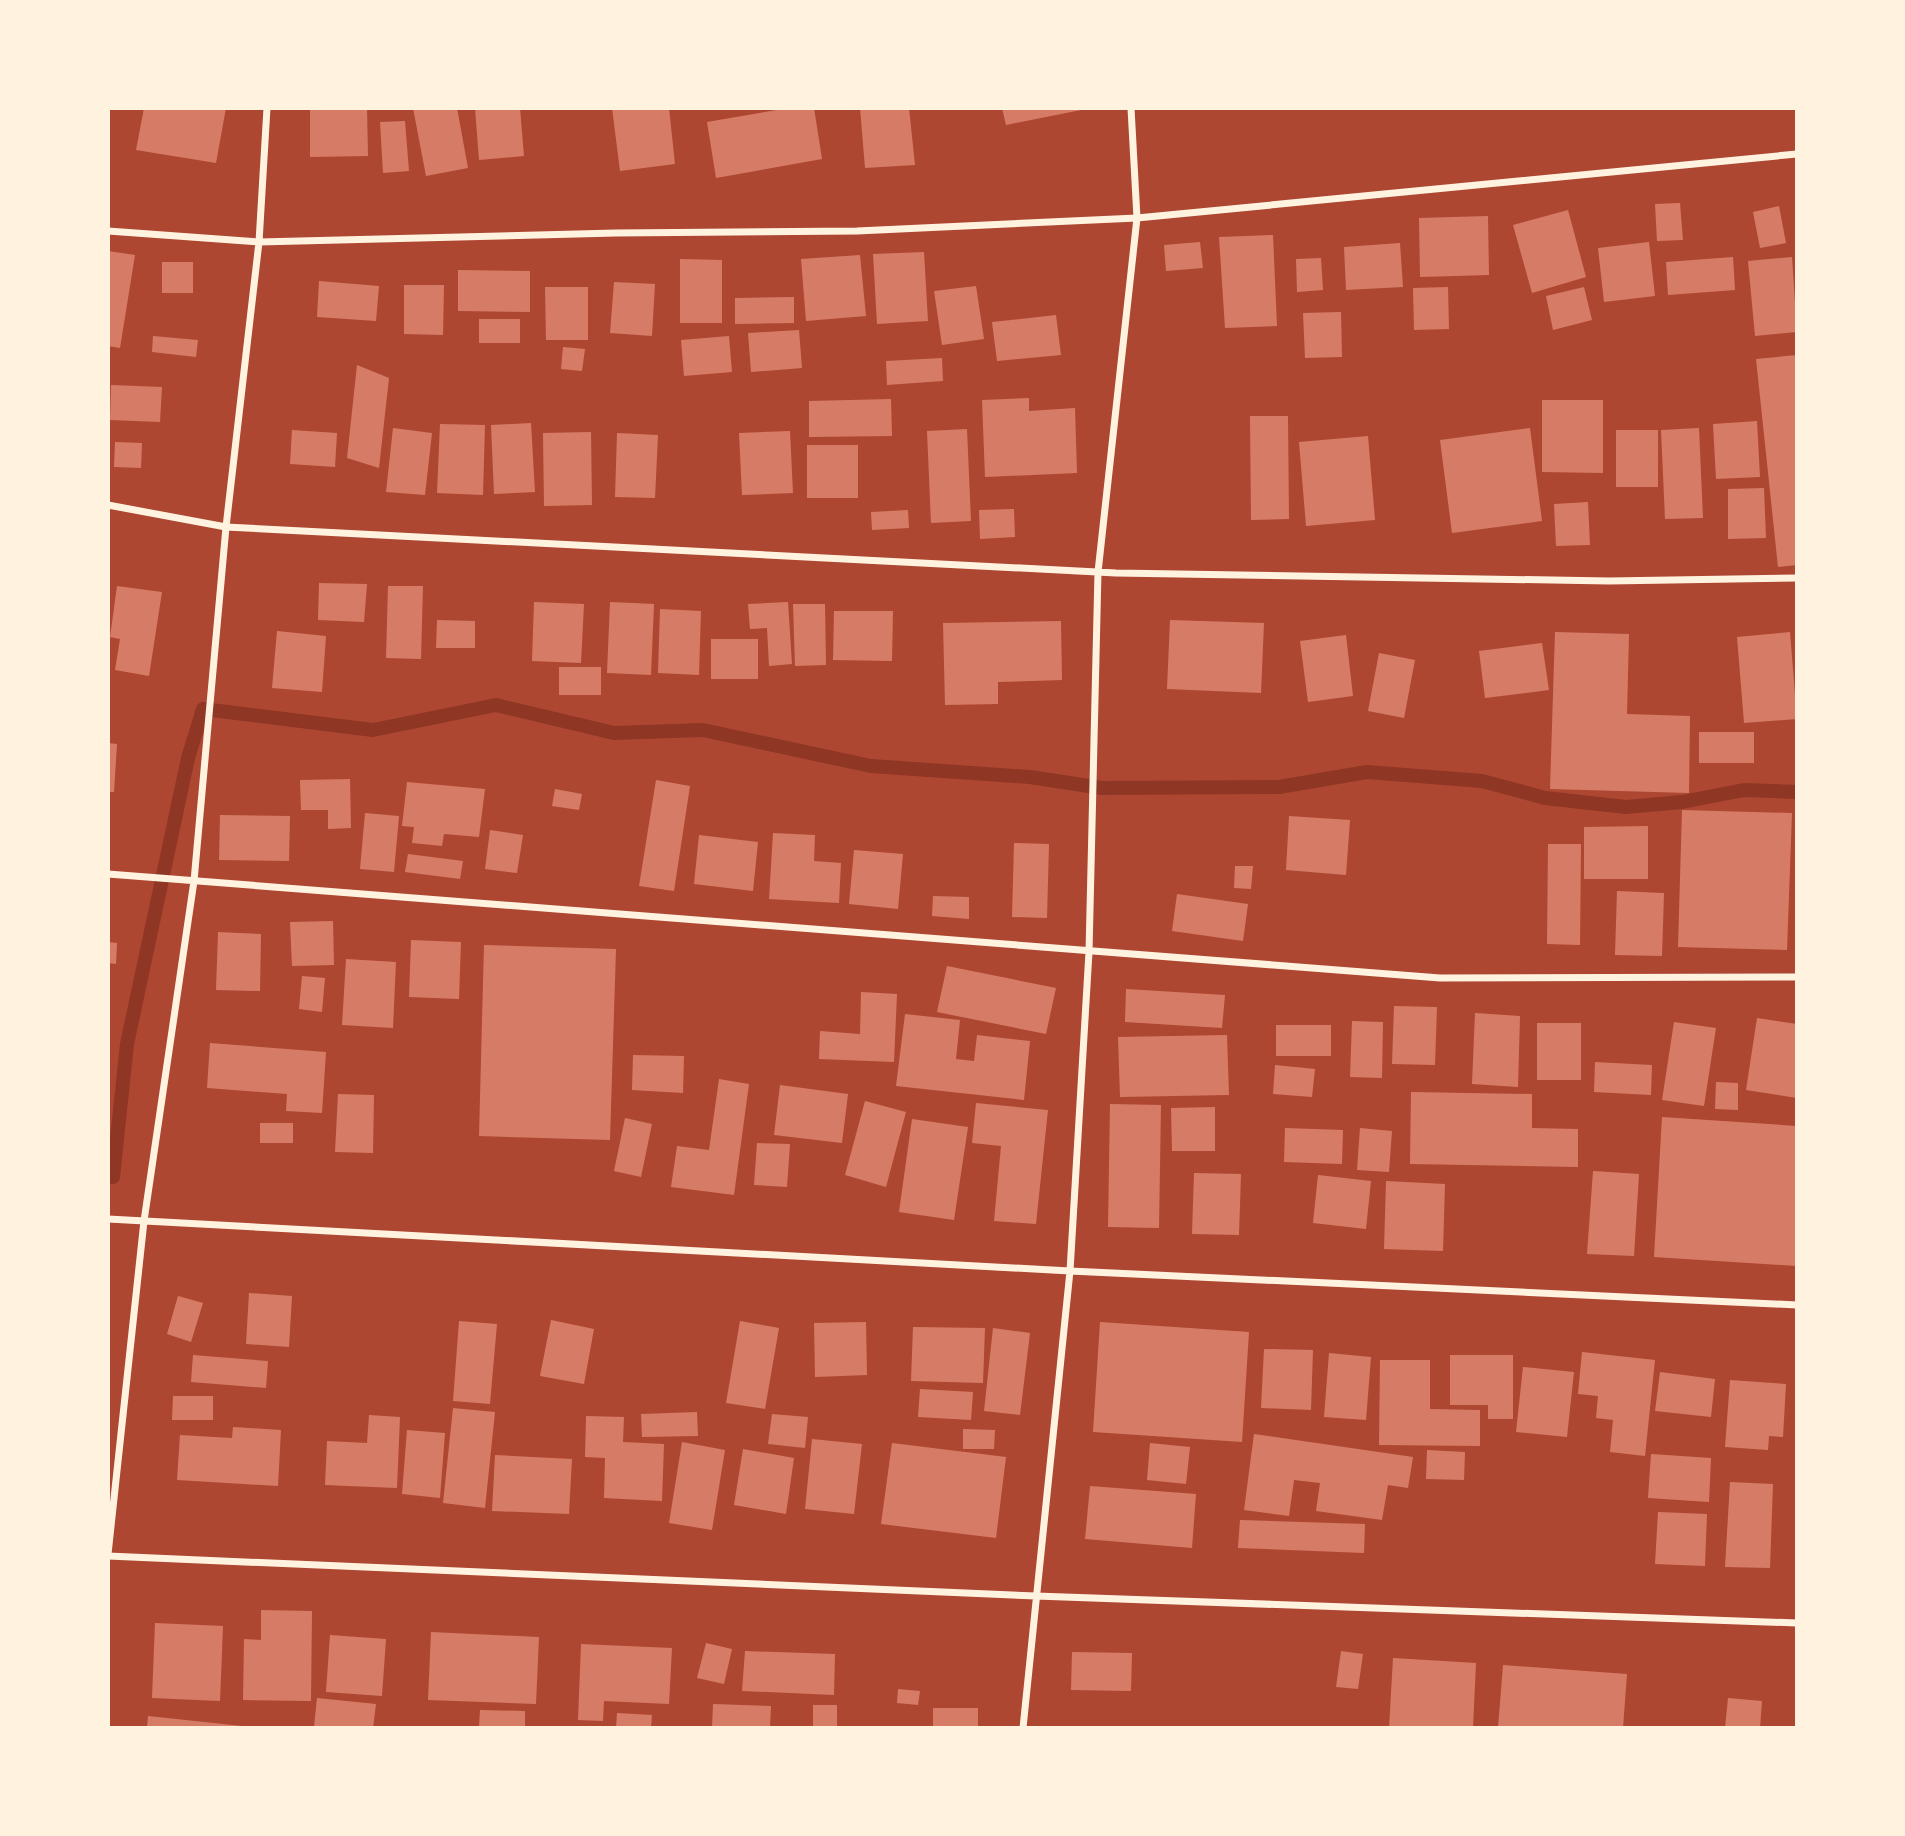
<svg xmlns="http://www.w3.org/2000/svg" width="1905" height="1836" viewBox="0 0 1905 1836" font-family="Signika,sans-serif">
  <style>
    .green { fill: #ae4732 }
    .lines { fill: none; stroke-linecap: round; stroke-linejoin: round }
    .stream { stroke: #8f3625; stroke-width: 14 }
    .building { fill: #d67c66 }
    .minor { stroke: #fff3e0; stroke-width: 7 }
  </style>
  <rect width="100%" height="100%" fill="#c8553d"/>
  <path class="green" d="M109 109H1796V1727H109Z"/>
  <g class="lines">
    <path class="stream" d="M108 1177H113L127 1044 188 758 203 709 373 730 496 705 614 733 703 730 871 766 1030 777 1102 788 1279 787 1367 772 1482 781 1545 798 1626 807 1682 802 1744 790 1797 792"/>
  </g>
  <path class="building" d="M144 108H226L216 163 136 150Z
    M310 108H367L368 156 310 157Z
    M413 108H457L468 168 426 176Z
    M475 108H520L524 156 479 160Z
    M612 108H669L675 164 620 171Z
    M788 108H814L822 159 716 178 707 122Z
    M860 108H909L915 165 865 168Z
    M1002 108H1081V110L1006 125Z
    M405 121 409 171 383 173 380 122Z
    M1680 203 1683 240 1657 241 1655 204Z
    M1779 206 1786 243 1760 248 1753 212Z
    M1568 210 1586 277 1532 293 1513 225Z
    M1488 216 1489 275 1420 277 1419 218Z
    M1273 235 1277 326 1225 328 1219 237Z
    M1200 242 1203 268 1166 271 1164 245Z
    M1649 242 1655 296 1604 302 1598 248Z
    M1400 243 1403 287 1346 290 1344 247Z
    M108 251 135 255 120 348 108 346Z
    M924 252 928 321 877 324 873 254Z
    M860 255 866 316 806 321 801 259Z
    M1733 257 1735 290 1668 295 1666 262Z
    M1792 257 1797 332 1755 336 1748 261Z
    M1321 258 1323 290 1297 292 1296 259Z
    M680 259 722 260V323H680Z
    M162 262H193V293H162Z
    M458 270 530 271V312L458 311Z
    M319 281 379 286 376 321 317 317Z
    M614 282 655 284 652 336 610 333Z
    M404 285H444L443 335 404 334Z
    M976 286 984 339 942 345 934 291Z
    M545 287H588V340H546Z
    M1448 287 1449 329 1414 330 1413 288Z
    M1584 287 1592 320 1553 330 1546 296Z
    M794 297V323L735 324V298Z
    M1341 312 1342 357 1305 358 1303 313Z
    M1056 315 1061 355 997 361 992 322Z
    M479 319H520V343H479Z
    M799 330 802 368 751 372 748 333Z
    M153 336 198 340 196 357 152 352Z
    M729 336 732 372 684 376 681 340Z
    M563 347 585 349 582 371 561 369Z
    M1797 355V565L1778 567 1756 359Z
    M942 358 943 381 887 385 886 361Z
    M357 365 389 378 379 468 347 458Z
    M111 385 162 387 160 422 110 420Z
    M1029 398V411L1075 408 1077 473 985 477 982 400Z
    M891 399 892 436 809 437V401Z
    M1542 400H1603V473L1542 472Z
    M1250 416H1288L1289 519 1251 520Z
    M1757 421 1760 477 1716 479 1713 424Z
    M531 423 535 492 494 494 491 425Z
    M440 424 485 425 483 495 437 493Z
    M393 428 432 433 425 495 386 492Z
    M1530 428 1542 521 1452 533 1440 440Z
    M1699 428 1703 518 1665 519 1661 430Z
    M967 429 971 521 931 523 927 431Z
    M292 430 337 433 335 467 290 464Z
    M1616 430H1658V487H1616Z
    M790 431 793 493 742 495 739 433Z
    M591 432 592 505 544 506 543 433Z
    M617 433 658 435 655 498 615 497Z
    M1368 436 1375 520 1306 526 1299 442Z
    M115 442 142 443 141 468 114 467Z
    M807 445H858V498H807Z
    M1764 488 1766 538 1728 539V489Z
    M1588 502 1590 545 1556 546 1554 504Z
    M1014 509 1015 537 980 539 979 510Z
    M908 510 909 528 872 530 871 512Z
    M319 583 367 584 364 622 318 620Z
    M117 586 162 592 149 676 115 670 120 639 110 637Z
    M388 586H423L421 659 386 658Z
    M534 602 584 604 581 663 532 661Z
    M610 602 654 604 651 675 607 673Z
    M788 602 792 664 769 666 767 628 750 629 748 604Z
    M793 604H825L826 665 795 666Z
    M660 609 701 611 699 675 658 673Z
    M834 611H893L892 661 833 660Z
    M437 620 475 621V648H436Z
    M1170 620 1264 623 1261 693 1167 689Z
    M1061 621 1062 680 998 682V704L945 705 943 623Z
    M277 631 326 636 322 692 272 688Z
    M1555 632 1629 634 1627 714 1690 716 1689 793 1550 789Z
    M1790 632 1797 719 1744 723 1737 637Z
    M1346 635 1353 696 1308 702 1300 641Z
    M711 639H758V679H711Z
    M1542 643 1549 690 1485 698 1479 651Z
    M1379 653 1415 660 1404 718 1368 711Z
    M559 667H601V695H559Z
    M1699 732H1754V763H1699Z
    M108 743 117 744 114 792H108Z
    M350 779 351 828 328 829V810H301L300 780Z
    M656 780 690 786 674 891 639 886Z
    M407 782 485 789 479 837 444 834 442 846 412 843 414 827 402 826Z
    M555 789 582 794 579 810 552 806Z
    M1682 810 1792 813 1787 950 1678 947Z
    M365 813 399 816 394 872 360 869Z
    M220 815 290 816 289 861 219 860Z
    M1289 816 1350 820 1346 875 1286 870Z
    M1648 826V879H1584V827Z
    M490 830 523 835 517 873 485 869Z
    M773 833 815 835 814 861 841 863 839 903 769 899Z
    M699 835 758 842 753 891 694 884Z
    M1014 843 1049 844 1047 918 1012 917Z
    M1548 844H1581L1580 945 1547 944Z
    M854 850 903 854 898 909 849 904Z
    M408 854 463 861 460 879 405 872Z
    M1235 866H1253L1251 889 1234 888Z
    M1617 891 1664 893 1662 956 1615 955Z
    M1177 894 1248 904 1243 941 1172 931Z
    M933 896 969 897V919L932 916Z
    M333 921 334 965 292 966 290 922Z
    M218 932 261 934 260 991 216 990Z
    M411 940 461 942 459 999 409 997Z
    M108 942 117 943 116 964 108 963Z
    M484 945 616 949 610 1140 479 1136Z
    M346 959 396 962 393 1028 342 1025Z
    M947 966 1056 988 1046 1034 937 1012Z
    M302 976 325 978 322 1012 299 1009Z
    M1126 989 1225 995 1222 1028 1125 1022Z
    M861 992 897 994 894 1062 819 1059 820 1031 860 1034Z
    M1394 1006 1437 1007 1435 1065 1392 1064Z
    M1475 1013 1520 1016 1518 1087 1472 1084Z
    M905 1014 960 1020 956 1059 974 1061 977 1035 1030 1041 1024 1100 896 1086Z
    M1757 1018 1797 1024V1098L1746 1090Z
    M1352 1021 1383 1022 1382 1078 1350 1077Z
    M1674 1022 1716 1028 1704 1106 1662 1100Z
    M1537 1023H1581V1080H1537Z
    M1276 1025H1331V1056H1276Z
    M1227 1035 1229 1095 1120 1097 1118 1037Z
    M210 1043 326 1052 322 1113 286 1111 287 1094 207 1088Z
    M633 1055 684 1056 683 1093 632 1090Z
    M1595 1062 1652 1065 1651 1095 1594 1092Z
    M1275 1065 1315 1069 1312 1097 1273 1094Z
    M719 1079 749 1084 734 1195 671 1187 677 1146 709 1150Z
    M1716 1082 1738 1083V1110L1715 1109Z
    M780 1085 848 1094 842 1143 774 1135Z
    M1411 1092 1532 1094V1128L1578 1129V1167L1410 1164Z
    M338 1094 374 1095 373 1153 335 1152Z
    M865 1101 906 1112 886 1187 845 1175Z
    M976 1103 1048 1110 1036 1224 994 1221 1001 1146 972 1143Z
    M1110 1104 1161 1105 1159 1228 1108 1227Z
    M1215 1107V1151H1172L1171 1108Z
    M1662 1117 1797 1126V1266L1654 1257Z
    M625 1118 652 1124 641 1177 614 1171Z
    M912 1119 968 1127 954 1220 899 1212Z
    M260 1123H293V1143H260Z
    M1285 1128 1343 1130 1342 1164 1284 1162Z
    M1360 1128 1392 1131 1389 1172 1357 1170Z
    M757 1143 790 1144 787 1187 754 1185Z
    M1593 1171 1639 1174 1634 1256 1587 1254Z
    M1194 1173 1241 1174 1239 1235 1192 1234Z
    M1318 1175 1371 1181 1366 1229 1313 1223Z
    M1386 1181 1445 1184 1443 1251 1384 1249Z
    M249 1293 292 1296 289 1347 246 1344Z
    M178 1296 203 1303 191 1342 167 1334Z
    M551 1320 594 1329 584 1384 540 1376Z
    M459 1321 497 1324 490 1404 453 1401Z
    M740 1321 779 1328 765 1409 726 1403Z
    M866 1322 867 1375 815 1377 814 1323Z
    M1100 1322 1249 1332 1242 1442 1093 1432Z
    M913 1327 985 1328 983 1383 911 1381Z
    M993 1328 1030 1333 1020 1415 984 1411Z
    M1264 1349 1313 1350 1311 1410 1261 1408Z
    M1582 1352 1655 1360 1645 1456 1610 1452 1613 1420 1596 1418 1598 1396 1578 1394Z
    M1329 1353 1371 1357 1366 1420 1324 1417Z
    M193 1355 268 1361 266 1388 191 1382Z
    M1450 1355H1513V1419H1488V1405H1450Z
    M1380 1360H1430V1409L1480 1410V1446L1379 1445Z
    M1523 1367 1574 1372 1567 1437 1516 1432Z
    M1660 1372 1715 1379 1711 1417 1655 1411Z
    M1730 1380 1786 1384 1783 1437 1769 1436 1768 1450 1725 1447Z
    M920 1389 973 1392 971 1420 918 1417Z
    M173 1396H213V1420H172Z
    M453 1408 495 1412 485 1508 443 1503Z
    M697 1412 698 1436 642 1437 641 1414Z
    M772 1414 808 1417 805 1448 768 1444Z
    M369 1415 400 1417 397 1488 325 1485 327 1441 367 1443Z
    M586 1416 624 1417 623 1442 664 1444 662 1501 604 1498 605 1458 585 1457Z
    M233 1427 281 1430 278 1486 177 1480 180 1435 232 1438Z
    M963 1429 995 1430 994 1449H963Z
    M407 1430 445 1433 440 1498 402 1494Z
    M1254 1434 1413 1457 1408 1488 1388 1485 1382 1520 1316 1511 1320 1483 1294 1480 1289 1516 1244 1510Z
    M812 1439 862 1444 854 1514 805 1509Z
    M682 1442 725 1450 712 1530 669 1523Z
    M892 1443 1006 1457 996 1538 881 1524Z
    M1150 1443 1190 1447 1186 1484 1147 1480Z
    M743 1449 794 1458 786 1514 734 1505Z
    M1427 1450 1465 1452 1464 1480 1426 1479Z
    M1651 1454 1711 1458 1709 1502 1648 1498Z
    M495 1455 572 1459 569 1514 492 1511Z
    M1730 1482 1773 1484 1770 1568 1725 1567Z
    M1090 1486 1196 1494 1192 1548 1085 1539Z
    M1658 1512 1707 1514 1705 1566 1655 1564Z
    M1240 1520 1365 1524 1364 1553 1238 1548Z
    M261 1610 312 1611 311 1701 243 1700 244 1639 261 1640Z
    M155 1623 223 1626 220 1701 152 1698Z
    M431 1632 539 1637 536 1704 428 1700Z
    M330 1635 386 1639 382 1696 326 1692Z
    M706 1643 732 1649 724 1684 697 1678Z
    M581 1644 672 1648 669 1704 604 1701 603 1721 578 1720Z
    M745 1651 835 1654 834 1695 742 1691Z
    M1341 1651 1363 1654 1358 1689 1336 1687Z
    M1072 1652 1132 1653 1131 1691 1071 1690Z
    M1393 1658 1476 1663 1473 1728H1389Z
    M1503 1665 1627 1674 1623 1728H1498Z
    M898 1689 920 1691 918 1705 897 1703Z
    M317 1698 376 1704 373 1728 314 1727Z
    M1728 1698 1762 1701 1760 1728H1725Z
    M713 1704 771 1706 770 1728H712Z
    M813 1705H837V1728H813Z
    M933 1708H978V1728H933Z
    M480 1710 525 1711V1728L479 1727Z
    M617 1713 652 1715 651 1728H616Z
    M148 1716 242 1726V1728H147Z"/>
  <g class="lines">
    <path class="minor" d="M108 231 259 242 616 233 857 231 1137 218 1797 154
      M108 505 226 527 1116 573 1609 581 1797 578
      M108 874 1440 978 1797 977
      M108 1219 1070 1271 1797 1305
      M108 1554 144 1221 194 881 226 527 259 242 267 108
      M108 1556 1036 1596 1797 1623
      M1023 1728 1070 1271 1089 952 1098 572 1137 218 1131 108"/>
  </g>
  <rect width="1905" height="1836" fill="none" stroke="#fff3e0" stroke-width="220"/>
</svg>
